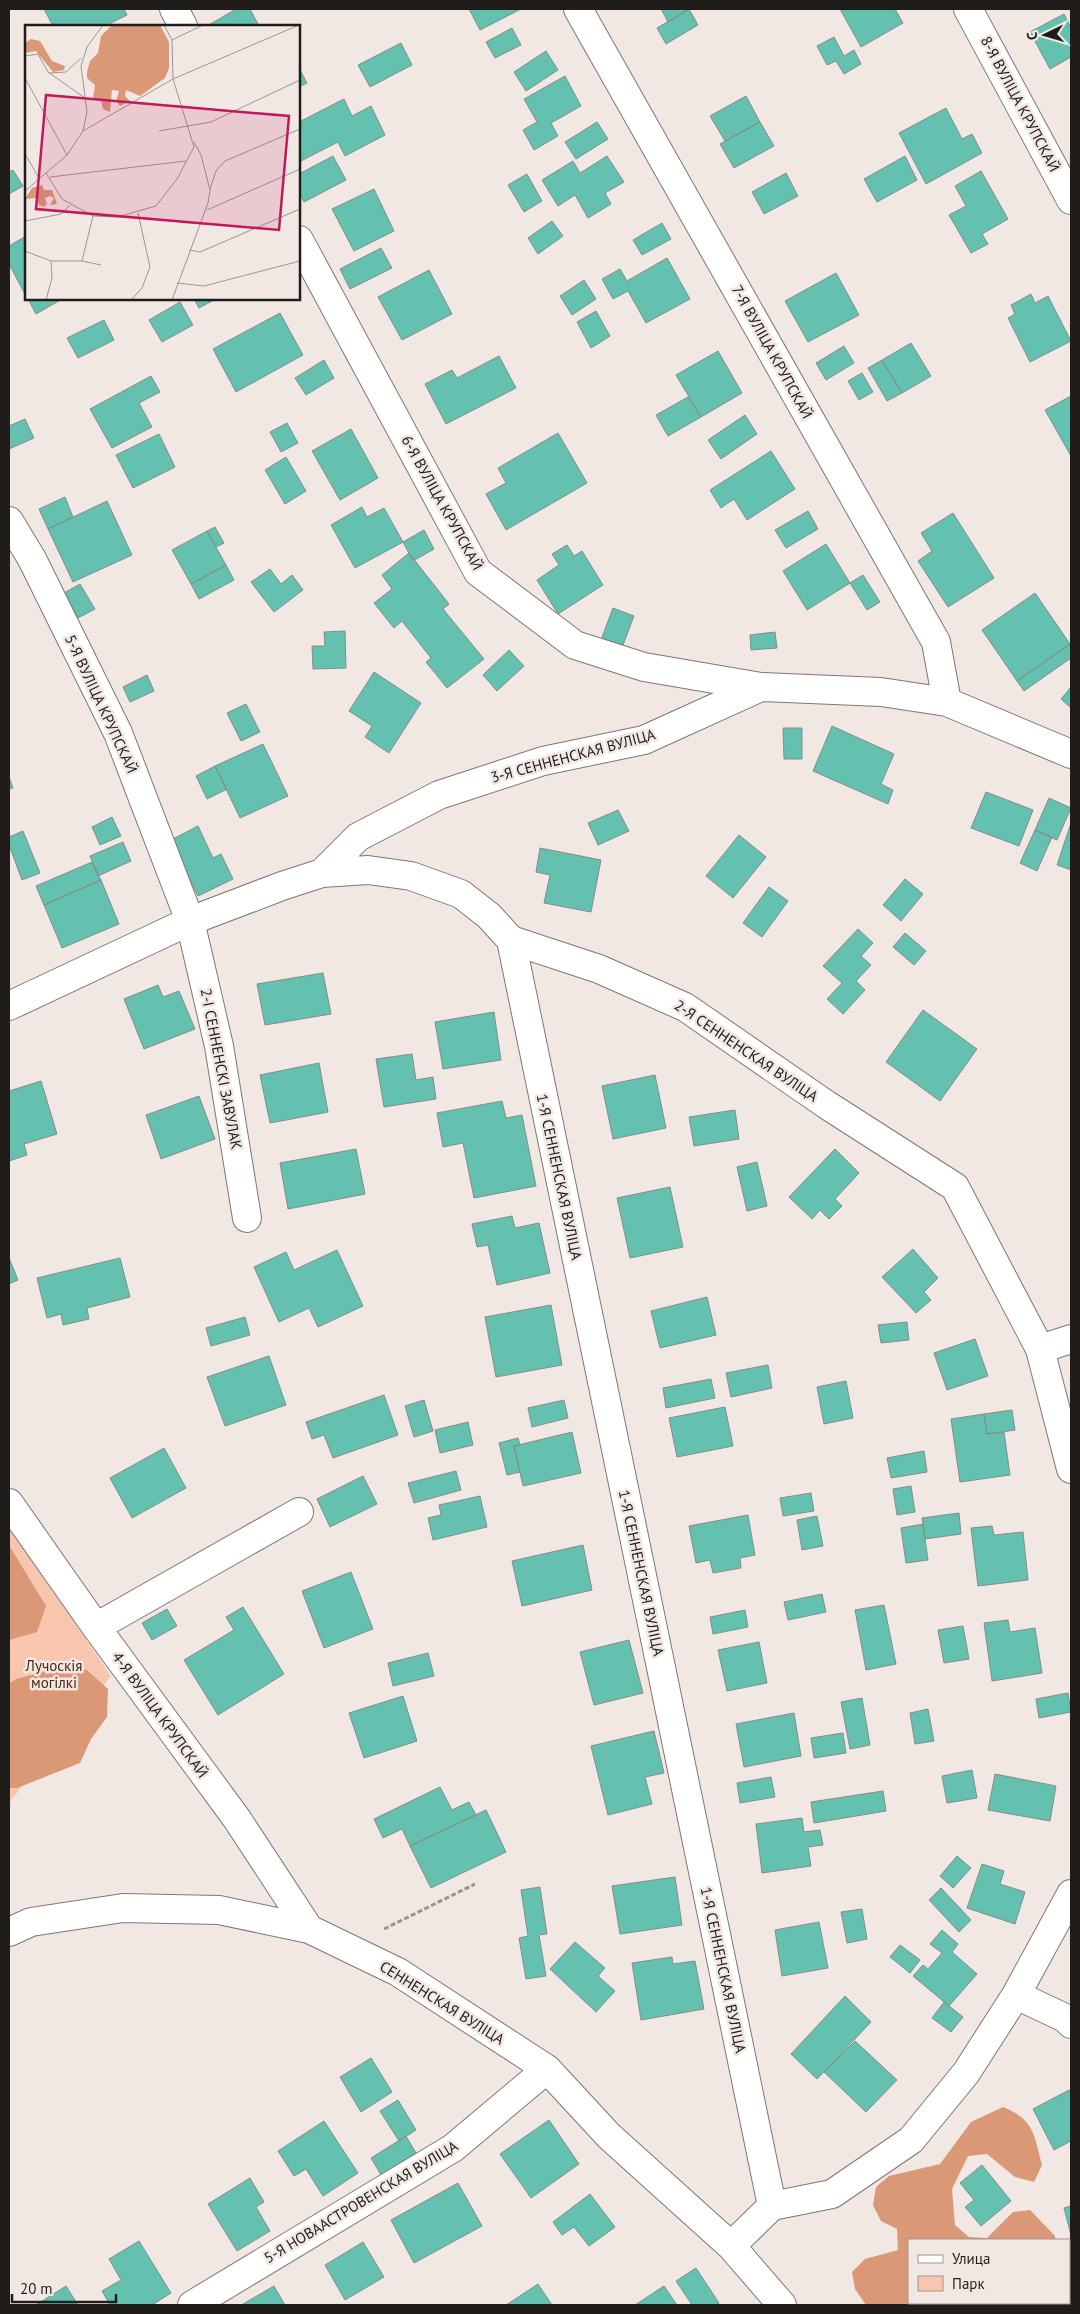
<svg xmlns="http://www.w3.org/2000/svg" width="1080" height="2314" viewBox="0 0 1080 2314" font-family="'PT Sans',sans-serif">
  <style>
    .green { fill: #f8c6ae }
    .forest { fill: #da9877 }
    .building { fill: #64c0af; stroke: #848d8b }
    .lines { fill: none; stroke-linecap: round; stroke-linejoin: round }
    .minor-casing { stroke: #7e7773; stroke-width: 30 }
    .path { stroke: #9a9491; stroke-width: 3; stroke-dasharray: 5 2.5; stroke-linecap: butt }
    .minor { stroke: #fff; stroke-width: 28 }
    .labels { text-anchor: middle; stroke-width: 5; stroke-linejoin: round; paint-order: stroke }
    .street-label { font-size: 15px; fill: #1f1c1a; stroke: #f1e8e4 }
    .park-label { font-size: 15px; fill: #53270f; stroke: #f1e8e4 }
    .inset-road { fill: none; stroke: #9d9693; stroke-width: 1 }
    .view { fill: #c2185b; fill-opacity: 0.15; stroke: #c2185b; stroke-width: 2.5 }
    .inset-edge { fill: none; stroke: #1f1c1a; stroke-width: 2.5 }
  </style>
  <rect width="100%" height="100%" fill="#f1e8e4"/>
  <path class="green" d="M9 1527 111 1676 9 1803Z"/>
  <path class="forest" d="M9 1545 46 1606 37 1632 9 1640Z
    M58 1668 87 1670 108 1689 107 1717 91 1739 80 1763 17 1788H9V1684L16 1679Z
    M1003 2107C1035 2120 1034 2135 1042 2165L1034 2182 1015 2177 987 2154 968 2156 952 2189 955 2225 969 2237 987 2238 1013 2212 1030 2210 1055 2236V2240H909V2303H1008L1004 2305H866L855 2289 852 2272 865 2259 898 2250 897 2229 881 2221 873 2205 876 2187 889 2176 940 2164 971 2122Z"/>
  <path class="building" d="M44 9H124L127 15 105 26H53Z
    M236 9H250L259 26H207Z
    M469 9H521L480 30Z
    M661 9H690L668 22Z
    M689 9 698 25 666 44 657 28Z
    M840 9H895L903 23 861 47Z
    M1064 14 1071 28V57L1050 69 1030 32Z
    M512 28 521 45 495 58 486 42Z
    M834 37 844 56 854 50 861 64 844 74 836 61 827 65 817 46Z
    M401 43 412 65 370 87 358 65Z
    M546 51 558 70 526 91 514 72Z
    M299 68 307 83 299 87Z
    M565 76 581 106 551 123 558 136 534 150 523 130 537 122 524 99Z
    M746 96 760 122 725 141 710 116Z
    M344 99 352 116 371 106 385 135 345 156 338 142 299 162V122Z
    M946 108 962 139 972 134 982 153 926 184 899 133Z
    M597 122 608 139 576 159 565 142Z
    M760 122 774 146 734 168 720 144Z
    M333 156 346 180 304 202 299 192V174Z
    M607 156 624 182 605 193 611 204 588 218 575 195 558 206 542 180 573 161 580 173Z
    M905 156 917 180 877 202 864 179Z
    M13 170 23 186 9 194V172Z
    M981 171 1008 219 982 234 988 244 971 253 949 215 966 206 955 186Z
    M786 173 798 196 764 214 752 192Z
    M527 174 542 201 524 212 508 185Z
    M374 189 394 231 354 251 332 209Z
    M552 221 563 236 538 254 528 238Z
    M662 223 671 239 642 255 633 240Z
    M26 236V296L9 264V246Z
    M381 248 392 268 350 289 340 269Z
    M667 258 690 299 646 323 628 291 613 299 602 279 620 269 627 281Z
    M429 270 452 314 402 340 378 297Z
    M836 273 859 315 808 342 785 301Z
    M584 280 596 299 572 315 560 296Z
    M1031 294 1035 303 1048 296 1071 341 1030 362 1008 318 1015 314 1011 305Z
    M28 299H62L36 314Z
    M194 299H216L199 308Z
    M180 302 193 325 162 342 149 320Z
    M596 311 610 336 591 348 577 322Z
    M280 313 303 355 236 392 213 349Z
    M104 320 114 340 78 358 67 338Z
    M911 343 931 376 902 393 882 360Z
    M844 346 854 363 826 380 816 363Z
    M718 351 742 393 701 417 676 375Z
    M499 356 516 388 446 424 425 384 452 370 457 378Z
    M324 360 334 378 306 395 295 378Z
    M882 360 902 393 887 401 868 368Z
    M862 373 873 392 859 400 848 381Z
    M151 376 160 392 139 403 152 427 112 448 90 409Z
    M1071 396V456L1045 410Z
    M688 397 701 417 668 436 656 415Z
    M745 415 757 434 721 459 708 440Z
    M25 419 34 438 9 449V426Z
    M287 423 298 443 281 452 270 432Z
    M351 429 378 478 340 500 312 451Z
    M558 433 587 483 506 530 486 494 506 483 498 468Z
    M159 434 175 467 133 488 116 455Z
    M771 451 795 489 747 520 734 499 721 508 710 490Z
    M286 457 306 491 285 504 265 470Z
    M65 497 73 517 48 529 39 509Z
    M107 501 132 555 73 582 48 529Z
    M362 507 367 517 384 508 403 542 355 568 331 525Z
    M808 511 818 529 786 548 775 530Z
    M953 513 994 578 948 607 918 561 932 551 921 533Z
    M215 527 224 543 216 547 207 531Z
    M424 530 434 549 413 561 403 542Z
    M207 531 226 565 191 584 172 550Z
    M826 544 850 583 807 610 783 571Z
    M567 545 574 556 582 551 603 585 558 614 537 580 559 565 552 554Z
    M409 553 449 604 443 609 484 659 447 688 426 662 431 658 402 621 394 628 374 603 392 589 382 575Z
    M226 565 234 580 199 599 191 584Z
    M270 569 281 584 292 575 303 590 274 612 251 582Z
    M863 575 880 602 867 610 850 583Z
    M80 584 95 609 78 618 64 593Z
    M1035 593 1070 644 1017 681 982 630Z
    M613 608 634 616 620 653 599 645Z
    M345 631 346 668 313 669 312 646H325L324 632Z
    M775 632 777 648 751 650 750 635Z
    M1070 644 1071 658 1024 691 1017 681Z
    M509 650 524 666 497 691 483 675Z
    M374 672 421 703 389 753 365 737 372 726 349 711Z
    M147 675 154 691 130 702 123 687Z
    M1071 687V708L1061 699Z
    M246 704 260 732 241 741 227 713Z
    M832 726 894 754 881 784 893 790 888 804 813 771Z
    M783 728H802V759H784Z
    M263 744 288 796 240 818 215 766Z
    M215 766 227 789 207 799 196 776Z
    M9 777 13 788 9 789Z
    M986 792 1033 810 1019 846 971 828Z
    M1049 798 1071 808 1057 840 1035 830Z
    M618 810 629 831 598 845 588 823Z
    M112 817 121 836 100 845 92 827Z
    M1071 823V870L1057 865Z
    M198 826 213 858 221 854 233 879 198 896 171 840Z
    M1035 830 1052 837 1037 871 1020 863Z
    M23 831 40 873 22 880 9 845V837Z
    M739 835 766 857 733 898 706 876Z
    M123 842 131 861 98 876 90 856Z
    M540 848 601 860 591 912 544 903 550 875 536 872Z
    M92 862 101 880 44 905 36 886Z
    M905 879 923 894 901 921 883 905Z
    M101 880 119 924 62 948 44 905Z
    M769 887 788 901 762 937 743 923Z
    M858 929 873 943 861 956 871 965 856 981 865 990 843 1014 827 999 842 983 823 966Z
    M905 933 926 951 914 965 893 947Z
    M323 973 331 1014 265 1025 257 984Z
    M158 985 163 997 179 991 195 1029 144 1049 124 999Z
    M923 1010 977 1049 940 1101 886 1062Z
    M494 1012 501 1060 443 1069 435 1022Z
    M412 1054 416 1080 433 1077 436 1099 384 1107 376 1059Z
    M319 1063 328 1112 270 1123 260 1075Z
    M655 1075 666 1128 613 1139 602 1086Z
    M41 1081 57 1134 24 1144 27 1155 9 1161V1091Z
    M199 1096 215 1139 161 1159 146 1115Z
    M502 1101 506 1118 522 1115 536 1186 474 1198 463 1143 443 1147 437 1113Z
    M735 1110 739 1139 694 1146 689 1117Z
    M356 1149 365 1194 288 1209 280 1163Z
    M835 1149 859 1173 835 1199 842 1206 829 1219 820 1210 812 1219 789 1197Z
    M757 1162 767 1206 747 1211 737 1167Z
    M670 1187 683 1247 630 1258 617 1198Z
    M512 1216 515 1228 539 1223 550 1273 497 1285 488 1245 477 1247 472 1224Z
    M913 1249 938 1278 924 1292 931 1300 916 1313 882 1277Z
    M337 1250 363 1306 318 1327 309 1308 279 1322 254 1267 286 1252 294 1270Z
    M9 1258 18 1280 9 1284Z
    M120 1258 130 1297 87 1308 89 1319 63 1325 61 1314 47 1318 37 1278Z
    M707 1297 716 1335 660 1348 651 1311Z
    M551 1305 562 1365 496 1377 485 1317Z
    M245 1317 250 1335 211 1346 206 1328Z
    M907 1322 909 1340 881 1343 878 1325Z
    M975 1339 988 1376 947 1390 934 1353Z
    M269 1356 286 1405 225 1426 207 1377Z
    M768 1365 772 1388 731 1397 726 1373Z
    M711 1379 715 1398 666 1408 663 1388Z
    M846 1381 853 1418 824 1424 817 1387Z
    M384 1395 398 1435 333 1458 324 1435 312 1439 306 1422Z
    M424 1400 433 1431 414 1437 405 1406Z
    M564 1400 568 1418 532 1427 528 1408Z
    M725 1407 733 1446 677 1457 669 1418Z
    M1012 1410 1015 1430 987 1434 984 1414Z
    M984 1414 987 1434 1004 1432 1010 1475 960 1482 951 1419Z
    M468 1422 473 1445 440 1453 435 1430Z
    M572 1432 581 1473 523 1486 514 1446Z
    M518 1438 520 1445 514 1446 520 1472 507 1475 499 1443Z
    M164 1448 186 1488 132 1518 110 1478Z
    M924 1451 927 1472 891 1478 887 1458Z
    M456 1471 461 1490 414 1503 408 1483Z
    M363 1476 377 1504 330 1527 317 1499Z
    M911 1486 915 1512 897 1515 893 1489Z
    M811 1493 814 1511 783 1516 780 1498Z
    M480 1496 487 1527 433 1540 428 1518 441 1515 439 1505Z
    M959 1513 961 1534 925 1539 922 1518Z
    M748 1515 755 1555 740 1558 741 1568 713 1573 710 1560 696 1563 689 1526Z
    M817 1516 823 1546 802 1550 797 1520Z
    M923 1524 928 1560 906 1563 901 1528Z
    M992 1526 994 1535 1023 1532 1028 1580 978 1586 971 1528Z
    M583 1545 592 1590 522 1606 512 1561Z
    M351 1572 373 1629 324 1648 302 1591Z
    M822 1594 826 1612 788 1620 784 1602Z
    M884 1605 896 1664 866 1670 855 1610Z
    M243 1607 284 1674 218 1715 184 1660 234 1630 226 1617Z
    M167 1609 177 1626 152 1640 142 1623Z
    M745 1610 748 1627 713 1634 710 1617Z
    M1008 1620 1010 1632 1035 1628 1042 1673 992 1681 984 1623Z
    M963 1626 969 1659 944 1663 938 1630Z
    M629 1640 643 1693 594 1705 580 1652Z
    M759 1642 767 1683 727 1691 718 1650Z
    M428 1653 434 1676 393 1686 388 1663Z
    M1068 1693 1071 1712 1039 1718 1036 1699Z
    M403 1696 417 1741 364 1758 349 1713Z
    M862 1698 870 1745 850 1749 841 1702Z
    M928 1709 934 1741 915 1744 910 1713Z
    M794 1713 801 1756 744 1767 736 1724Z
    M654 1731 664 1773 645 1777 652 1804 608 1815 591 1746Z
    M843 1733 846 1753 814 1758 811 1738Z
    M972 1770 977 1798 947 1803 942 1776Z
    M995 1774 1056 1786 1050 1821 988 1810Z
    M771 1777 775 1797 740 1803 737 1783Z
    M440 1787 452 1810 469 1802 476 1815 410 1846 402 1829 383 1838 374 1819Z
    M883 1791 886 1811 814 1823 811 1802Z
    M486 1810 506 1852 431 1888 410 1846Z
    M802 1818 804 1832 820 1830 823 1845 808 1847 811 1866 762 1873 756 1824Z
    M957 1856 971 1868 953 1888 940 1876Z
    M982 1864 1004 1871 1000 1884 1025 1892 1015 1924 967 1908Z
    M675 1877 682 1925 620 1934 612 1886Z
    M540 1887 547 1934 539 1935 546 1976 526 1979 519 1938 528 1936 521 1890Z
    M941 1888 971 1920 959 1932 929 1900Z
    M862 1909 867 1939 847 1943 841 1912Z
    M819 1922 828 1968 782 1976 775 1930Z
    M942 1930 958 1944 952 1952 977 1974 949 2006 913 1976 923 1965 928 1969 942 1953 930 1944Z
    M575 1942 605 1968 598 1976 615 1991 596 2012 550 1969Z
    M900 1945 920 1960 910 1973 890 1957Z
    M672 1957 673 1964 695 1961 704 2009 641 2020 632 1963Z
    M845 1996 871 2022 817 2079 791 2054Z
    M944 2002 963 2017 951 2032 932 2018Z
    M855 2041 897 2080 866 2112 824 2072Z
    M371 2058 392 2092 361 2112 340 2077Z
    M1069 2090 1071 2094V2141L1054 2150 1033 2109Z
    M398 2100 416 2130 399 2141 380 2111Z
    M549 2120 579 2164 531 2198 500 2154Z
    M324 2121 358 2173 323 2196 306 2169 294 2176 278 2151Z
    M406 2136 416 2153 381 2175 371 2158Z
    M982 2165 1011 2201 981 2226 965 2207 974 2200 960 2183Z
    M250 2178 264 2202 256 2207 270 2231 237 2251 208 2204Z
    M458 2183 482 2226 414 2263 391 2220Z
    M590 2194 615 2227 589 2246 574 2227 562 2235 553 2222Z
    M1071 2206V2235L1064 2208Z
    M139 2241 171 2293 152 2305H110L102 2291 121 2280 109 2259Z
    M363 2242 384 2277 345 2300 325 2265Z
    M696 2268 719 2303 715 2305H692L676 2281Z
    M538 2284 552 2305H506Z
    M66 2286 78 2305H36Z
    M274 2286 285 2305H243V2304Z
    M664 2286 677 2305H635Z"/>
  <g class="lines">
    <g class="minor-casing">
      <path id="minor" d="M174 9 183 26
        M578 9 936 642 947 702
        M968 9 1071 200
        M299 240 478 572 575 645 644 667 761 687
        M9 521 32 559 118 733 190 921 219 1046 247 1218
        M322 873 358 837 439 795 543 761 644 740 761 687 881 692 947 702 1071 754
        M511 940 772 2206
        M9 1006 190 921 282 886 322 873 368 870 411 876 461 894 489 916 511 940 599 969 685 1007 827 1105 955 1187 1040 1349 1071 1469
        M1040 1349 1071 1339
        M9 1503 96 1627 237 1819 309 1929
        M96 1627 299 1512
        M9 1932 31 1922 123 1908 219 1910 309 1929 398 1972 547 2069 609 2136 731 2246 782 2305
        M1016 1995 1065 2018 1071 2024
        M731 2246 772 2206 832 2194 911 2140 966 2073 1016 1995 1071 1894
        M192 2305 453 2148 547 2069"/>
    </g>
    <path class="path" d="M384 1929 475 1884"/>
    <use href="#minor" class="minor"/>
  </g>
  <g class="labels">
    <g class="street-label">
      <text transform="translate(1020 104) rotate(62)" y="5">8-Я ВУЛІЦА КРУПСКАЙ</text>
      <text transform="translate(772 352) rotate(61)" y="5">7-Я ВУЛІЦА КРУПСКАЙ</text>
      <text transform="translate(442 503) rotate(61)" y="5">6-Я ВУЛІЦА КРУПСКАЙ</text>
      <text transform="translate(101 704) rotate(65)" y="5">5-Я ВУЛІЦА КРУПСКАЙ</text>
      <text transform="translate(573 756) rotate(-15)" y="5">3-Я СЕННЕНСКАЯ ВУЛІЦА</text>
      <text transform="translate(746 1051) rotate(34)" y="5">2-Я СЕННЕНСКАЯ ВУЛІЦА</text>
      <text transform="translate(221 1069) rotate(79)" y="5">2-І СЕННЕНСКІ ЗАВУЛАК</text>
      <text transform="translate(559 1177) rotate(78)" y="5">1-Я СЕННЕНСКАЯ ВУЛІЦА</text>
      <text transform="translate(641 1573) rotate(78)" y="5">1-Я СЕННЕНСКАЯ ВУЛІЦА</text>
      <text transform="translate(160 1715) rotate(54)" y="5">4-Я ВУЛІЦА КРУПСКАЙ</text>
      <text transform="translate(723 1970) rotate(78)" y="5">1-Я СЕННЕНСКАЯ ВУЛІЦА</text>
      <text transform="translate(442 2003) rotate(32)" y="5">СЕННЕНСКАЯ ВУЛІЦА</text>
      <text transform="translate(361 2202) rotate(-31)" y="5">5-Я НОВААСТРОВЕНСКАЯ ВУЛІЦА</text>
    </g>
    <g class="park-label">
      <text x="54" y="1671">Лучоскія<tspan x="54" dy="17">могілкі</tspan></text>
    </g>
  </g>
  <g transform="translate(25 25)">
    <rect width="275" height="275" fill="#f1e8e4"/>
    <path d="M87 0H135L144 17V43L140 53 115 71 101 65 100 71 105 76 95 81 91 76 94 66 87 65 85 87 78 84 76 75 68 74 70 60 62 53V47L65 36 73 28 76 11ZM6 14 15 16 27 36 40 41 39 45 28 47 11 26 0 28V18ZM17 160 19 165H27L32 179 25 180 29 173 25 171 20 173 22 179 19 182 14 180 11 173 0 174 7 163Z" fill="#da9877"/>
    <path class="inset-road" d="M147 15 178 0M0 31 13 29 23 47 60 73M24 48 41 47 56 33M0 53 42 130M58 106 148 54 274 0M134 106 186 97 275 55M0 129 14 153M21 148 37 174 68 191 92 192 131 181 152 154 169 122 148 54 147 15 139 0M25 152 161 136M185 164 191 146 200 136 275 104M0 166 42 130 58 106 62 87 56 41 62 22 78 0M182 185 275 144M68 191 57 236 76 240M0 196 36 189 45 180M164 225 175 227 275 184M0 226 26 236H57M152 258 179 261 275 236M21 275 27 253 26 236M106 275 117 263 125 242 113 188M147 275 183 178 185 165 176 130 169 117"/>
    <path class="view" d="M21 70 264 91 254 205 11 184Z"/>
    <rect width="275" height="275" class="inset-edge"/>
  </g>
  <rect width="1080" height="2314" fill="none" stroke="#1f1c1a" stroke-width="20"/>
  <rect x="908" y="2239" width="162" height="65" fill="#f1e8e4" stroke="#9d9693"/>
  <rect x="918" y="2255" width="25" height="8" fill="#ffffff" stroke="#9d9693"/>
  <text x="952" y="2264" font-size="15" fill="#1f1c1a">Улица</text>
  <rect x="918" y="2276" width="25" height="15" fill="#f8c6ae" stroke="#9d9693"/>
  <text x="952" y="2289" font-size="15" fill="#1f1c1a">Парк</text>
  <g transform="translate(1045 35) rotate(265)" stroke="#f1e8e4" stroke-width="4" paint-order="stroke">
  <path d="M0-4L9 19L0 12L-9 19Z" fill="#1f1c1a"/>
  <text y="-8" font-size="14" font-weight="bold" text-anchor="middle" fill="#1f1c1a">С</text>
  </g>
  <path d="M12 2294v8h104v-8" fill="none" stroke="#1f1c1a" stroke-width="2.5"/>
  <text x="20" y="2294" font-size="15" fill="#1f1c1a" stroke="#f1e8e4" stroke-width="4" paint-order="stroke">20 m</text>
</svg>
